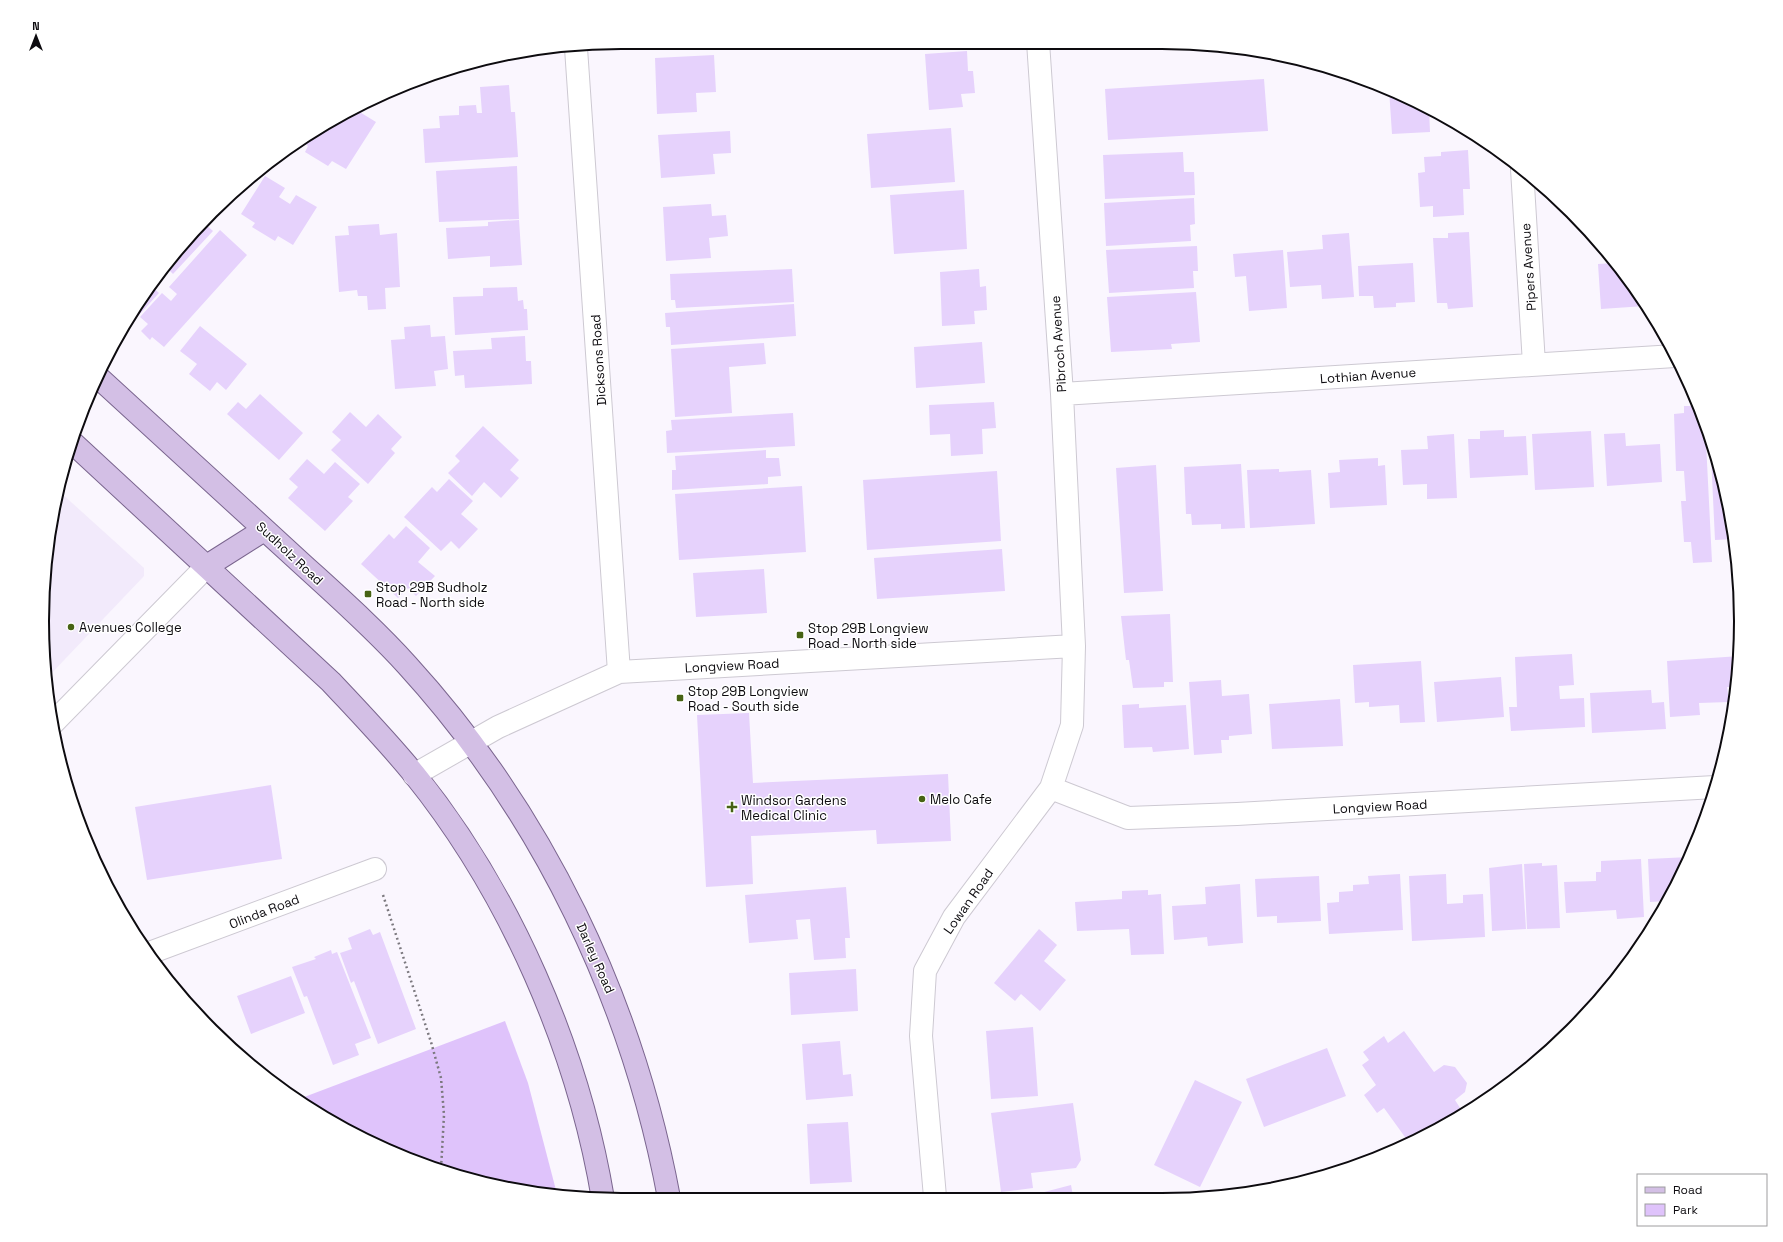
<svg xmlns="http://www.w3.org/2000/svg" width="1783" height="1242" viewBox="0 0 1783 1242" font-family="'Space Grotesk',sans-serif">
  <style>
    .built { fill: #f2eafb }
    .green { fill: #dfc3fb }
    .building { fill: #e6d2fc }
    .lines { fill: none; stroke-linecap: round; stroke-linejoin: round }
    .minor-casing { stroke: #cdc9d2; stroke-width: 24 }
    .major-casing { stroke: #7a658e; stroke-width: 24 }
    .path { stroke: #7b787e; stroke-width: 2.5; stroke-dasharray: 2 3; stroke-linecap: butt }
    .minor { stroke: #fff; stroke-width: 22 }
    .major { stroke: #d3bfe5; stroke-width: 22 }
    .poi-dot { fill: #476314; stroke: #fff; stroke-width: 1.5 }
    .labels { text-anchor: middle; stroke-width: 3; stroke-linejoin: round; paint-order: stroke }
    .street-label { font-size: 13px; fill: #0d0b0f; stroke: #fff }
    .poi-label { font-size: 13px; fill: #0d0b0f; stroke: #fff; text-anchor: start }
    .rim { fill: none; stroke: #0d0b0f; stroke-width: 2 }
  </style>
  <rect width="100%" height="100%" fill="#faf6fe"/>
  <path class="built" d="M61 493 144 568V576L47 678V545Z"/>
  <path class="green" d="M505 1021 528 1083 557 1194 471 1180 365 1140 299 1099Z"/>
  <path class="building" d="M967 51 968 71H973L975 93 961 94 963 107 929 110 925 54Z
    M714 55 716 92 696 93 697 112 657 114 655 58Z
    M1264 79 1268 131 1108 140 1105 89Z
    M509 85 511 112H515L518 157 425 163 423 129 440 128 439 116 459 115V106L476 105 477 113H482L480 87Z
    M1389 89 1429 108 1430 132 1392 134Z
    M362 106 358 111 376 122 346 169 332 161 328 166 305 152 308 146 300 139Z
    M951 128 955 182 871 188 867 134Z
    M730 131 731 153 713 154 715 174 661 178 658 135Z
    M1468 150 1470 189H1463L1464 215 1433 217V206L1420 207 1418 173 1425 172 1424 157 1441 156V152Z
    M1183 152 1184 172H1194L1195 195 1105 199 1103 155Z
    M517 166 519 219 439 222 436 171Z
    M265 176 285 188 279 197 290 204 296 195 317 207 293 245 278 236 275 241 252 227 255 223 241 214Z
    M964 190 967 249 894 254 890 195Z
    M1194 198 1195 224 1190 225 1191 241 1106 246 1104 203Z
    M711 204 712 216 726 215 728 236 709 238 711 258 666 261 663 207Z
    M519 220 522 265 490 267V256L448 259 446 228 488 226V222Z
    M204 223 213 231 173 274 165 266 186 239Z
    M379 224 380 235 397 233 400 287 385 288 386 309 368 310 367 296H358L357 290 339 292 335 236 349 235 348 226Z
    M220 230 247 255 164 347 152 337 150 340 141 331 148 324 140 317 162 293 171 301 177 294 169 287Z
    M1469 232 1473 307 1448 309 1447 303H1437L1433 238H1448V233Z
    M1349 233 1354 297 1322 299 1321 285 1290 287 1287 252 1323 249 1322 235Z
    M1197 246 1198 271H1193L1194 288 1109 293 1106 250Z
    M1283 250 1287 308 1249 311 1246 276 1235 277 1233 254Z
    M1413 263 1415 302 1396 303V307L1374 308 1373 296H1359L1358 266Z
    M1614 263 1640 299 1645 306 1601 309 1598 264Z
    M792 269 794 302 676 308 675 300H671L670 274Z
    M979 269 980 287 986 286 987 310 974 311 975 324 942 326 940 272Z
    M150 285 159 293 138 316 133 312Z
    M517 287 518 301 523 300 524 309H527L528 330 455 335 453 297 483 296V288Z
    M1196 292 1200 342 1171 344 1172 349 1111 352 1107 297Z
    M794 304 796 336 671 345 670 327H666L665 313Z
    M430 325 431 337 445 336 448 369 434 371 436 386 395 389 391 340 405 339 404 327Z
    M200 326 247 364 226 390 217 382 210 391 189 374 197 364 180 351Z
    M525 336 526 361H531L532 384 465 388 464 375 455 376 453 351 492 349 491 338Z
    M982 342 985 383 916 388 914 347Z
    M764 343 766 364 729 367 732 413 675 417 671 349Z
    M260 394 303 433 279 460 227 414 238 402 246 409Z
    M994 402 996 428 982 429 983 454 951 456 950 434 930 435 929 405Z
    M1684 406H1696L1697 411H1699L1705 422 1712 562 1693 563 1691 542H1684L1681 501H1686L1684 471H1676L1674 414 1684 413Z
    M350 412 366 427 378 414 402 437 391 449 395 453 368 484 331 450 341 440 332 432Z
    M793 413 795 446 667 453 666 431 672 430 671 420Z
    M483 426 519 460 510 470 519 478 501 498 484 482 472 496 448 473 460 461 455 456Z
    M1504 430V437L1526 436 1528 475 1470 478 1468 439H1480V431Z
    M1591 431 1594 487 1535 490 1532 434Z
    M1625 433 1626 446 1660 444 1662 482 1607 486 1604 434Z
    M1454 434 1457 498 1427 499V484L1403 485 1401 450 1428 449 1427 436Z
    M1710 435 1735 539 1715 540Z
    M766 450V458H779L781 476 768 477V484L672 490V470H676L675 456Z
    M1378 458V466L1385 465 1387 505 1330 508 1328 473 1340 472 1339 460Z
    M307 459 324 474 335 462 360 484 348 497 353 501 325 531 288 498 298 487 289 479Z
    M1241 464 1245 528 1221 529V524L1192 525 1191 514H1186L1184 467Z
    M1156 465 1163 591 1124 593 1116 468Z
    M1279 469V472L1311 470 1315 524 1250 528 1247 470Z
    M997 471 1001 541 867 550 863 480Z
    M449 479 473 501 461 514 478 529 459 549 451 541 441 551 404 517 432 487 437 492Z
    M802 486 806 552 679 560 675 494Z
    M406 526 430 548 418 562 435 576 416 596 408 588 398 598 361 564 389 534 394 539Z
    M1002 549 1005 591 877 599 874 558Z
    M764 569 767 613 696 617 693 573Z
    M1170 614 1173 682H1164V687L1133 688 1129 660H1126L1121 616Z
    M1572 654 1574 685 1559 686 1560 699 1584 698 1585 727 1511 731 1509 707H1517L1515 657Z
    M1740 656 1735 687H1727L1729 702 1699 703 1700 715 1670 717 1667 661Z
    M1421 661 1425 722 1400 723 1399 705 1369 707V702L1355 703 1353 665Z
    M1501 677 1504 717 1437 722 1434 682Z
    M1221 680 1222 696 1249 694 1252 734 1229 736V740H1221L1222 753 1194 755 1189 682Z
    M1651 690 1652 703 1664 702 1666 729 1592 733 1590 693Z
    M1340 699 1343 746 1272 749 1269 704Z
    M1139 704V708L1186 705 1189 749 1153 752 1152 747 1124 748 1122 705Z
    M749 713 753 783 948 774 951 841 877 844 876 830 751 836 753 884 706 887 697 715Z
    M271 785 282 859 147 880 135 807Z
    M1689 857 1681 877 1666 901 1650 902 1648 859Z
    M1641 859 1644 917 1617 919 1616 910 1566 913 1564 882 1596 881V872H1601V861Z
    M1542 863V866L1557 865 1560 928 1527 929 1524 864Z
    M1522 864 1526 929 1492 931 1489 868Z
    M1400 874 1403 930 1329 934 1327 903 1339 902V892L1353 891V885L1369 884 1368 876Z
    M1446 874 1447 904 1463 903V895L1483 894 1485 937 1412 941 1409 876Z
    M1319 876 1321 921 1277 923V916L1257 917 1255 879Z
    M1240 884 1243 943 1208 946 1207 937 1174 940 1172 906 1206 904 1205 887Z
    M846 887 850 938H845L846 958 814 960 810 919 796 920 798 939 749 943 745 895Z
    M1148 890V895L1161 894 1164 954 1131 955 1129 929 1077 931 1075 902 1122 899V891Z
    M370 929 373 935 380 932 416 1029 378 1044 354 981 351 983 340 953 352 949 348 938Z
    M1039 929 1057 945 1044 961 1066 980 1040 1011 1021 994 1015 1001 994 983Z
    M331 950 332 954 337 952 371 1038 355 1044 359 1055 333 1065 307 996 304 997 292 967 316 959 314 957Z
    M856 969 858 1011 791 1015 789 973Z
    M291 976 305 1013 251 1034 237 996Z
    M1033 1027 1038 1096 991 1099 986 1031Z
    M1404 1031 1434 1072 1444 1065 1455 1067 1467 1083 1465 1092 1455 1100 1462 1111 1418 1140 1410 1144 1384 1108 1377 1113 1364 1095 1376 1085 1362 1065 1369 1060 1363 1052 1384 1036 1388 1043Z
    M840 1041 843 1075 851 1074 853 1096 806 1100 802 1044Z
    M1327 1048 1346 1096 1264 1127 1246 1079Z
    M1195 1080 1242 1102 1200 1187 1154 1165Z
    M1073 1103 1081 1160 1076 1168 1031 1173 1033 1188 1001 1192 991 1113Z
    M848 1122 852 1182 810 1184 807 1124Z
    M1071 1185 1073 1196H1029Z"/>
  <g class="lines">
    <g class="minor-casing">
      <path id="minor" d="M576 48 619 672
        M1522 169 1534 364
        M1062 394 1675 356
        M53 723 207 566
        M414 775 498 727 619 672 1074 646
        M1051 788 1128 818 1237 814 1715 787
        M152 952 375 869
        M935 1197 921 1036 925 971 954 917 1051 788 1072 725 1074 646 1062 394 1038 42"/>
    </g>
    <g class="major-casing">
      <path id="major" d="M98 377C161 435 224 493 288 551 328 588 370 624 407 665 543 814 632 1000 669 1198
        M74 444 331 682C359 712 388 742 414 774 510 893 578 1049 603 1199
        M207 566 264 530"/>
    </g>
    <path class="path" d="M383 895 431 1042 441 1078 444 1115 441 1169"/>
    <use href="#minor" class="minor"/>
    <use href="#major" class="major"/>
  </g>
  <g class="poi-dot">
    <rect x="364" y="590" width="8" height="8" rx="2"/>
    <circle cx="71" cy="627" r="4"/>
    <rect x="796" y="631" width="8" height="8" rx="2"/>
    <rect x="676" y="694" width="8" height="8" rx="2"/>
    <circle cx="922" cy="799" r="4"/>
    <path d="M730 801h4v4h4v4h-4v4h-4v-4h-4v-4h4z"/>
  </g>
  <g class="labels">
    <g class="street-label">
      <text transform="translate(1528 267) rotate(-94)" y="5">Pipers Avenue</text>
      <text transform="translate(1058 344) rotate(-94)" y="5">Pibroch Avenue</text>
      <text transform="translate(598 360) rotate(-94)" y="5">Dicksons Road</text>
      <text transform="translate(1368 375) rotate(-4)" y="5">Lothian Avenue</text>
      <text transform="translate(290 553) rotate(43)" y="5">Sudholz Road</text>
      <text transform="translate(732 665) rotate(-3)" y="5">Longview Road</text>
      <text transform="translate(1380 806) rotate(-3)" y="5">Longview Road</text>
      <text transform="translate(968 901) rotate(-55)" y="5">Lowan Road</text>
      <text transform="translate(264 911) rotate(-21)" y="5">Olinda Road</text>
      <text transform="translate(596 958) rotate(66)" y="5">Darley Road</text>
    </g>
    <g class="poi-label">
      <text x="376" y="592">Stop 29B Sudholz<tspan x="376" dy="15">Road - North side</tspan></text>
      <text x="79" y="632">Avenues College</text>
      <text x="808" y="633">Stop 29B Longview<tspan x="808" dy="15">Road - North side</tspan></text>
      <text x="688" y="696">Stop 29B Longview<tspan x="688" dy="15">Road - South side</tspan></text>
      <text x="930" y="804">Melo Cafe</text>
      <text x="741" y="805">Windsor Gardens<tspan x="741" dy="15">Medical Clinic</tspan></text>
    </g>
  </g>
  <path d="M0 0H1783V1242H0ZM621 49H1162A572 572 0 0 1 1734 621V621A572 572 0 0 1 1162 1193H621A572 572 0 0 1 49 621V621A572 572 0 0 1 621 49Z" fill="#fff" fill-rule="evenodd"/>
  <path class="rim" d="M621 49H1162A572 572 0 0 1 1734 621V621A572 572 0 0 1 1162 1193H621A572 572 0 0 1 49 621V621A572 572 0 0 1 621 49Z"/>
  <rect x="1637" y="1174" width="130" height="52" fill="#ffffff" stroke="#9e9d9f"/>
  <rect x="1645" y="1187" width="20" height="6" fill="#d3bfe5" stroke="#9e9d9f"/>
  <text x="1673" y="1194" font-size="12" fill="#0d0b0f">Road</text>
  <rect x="1645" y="1204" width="20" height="12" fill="#dfc3fb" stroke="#9e9d9f"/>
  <text x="1673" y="1214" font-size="12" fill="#0d0b0f">Park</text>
  <g transform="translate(36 36)" stroke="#ffffff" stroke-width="3" paint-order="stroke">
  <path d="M0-3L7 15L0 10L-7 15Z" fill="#0d0b0f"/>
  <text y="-6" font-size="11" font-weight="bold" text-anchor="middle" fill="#0d0b0f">N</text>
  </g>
</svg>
